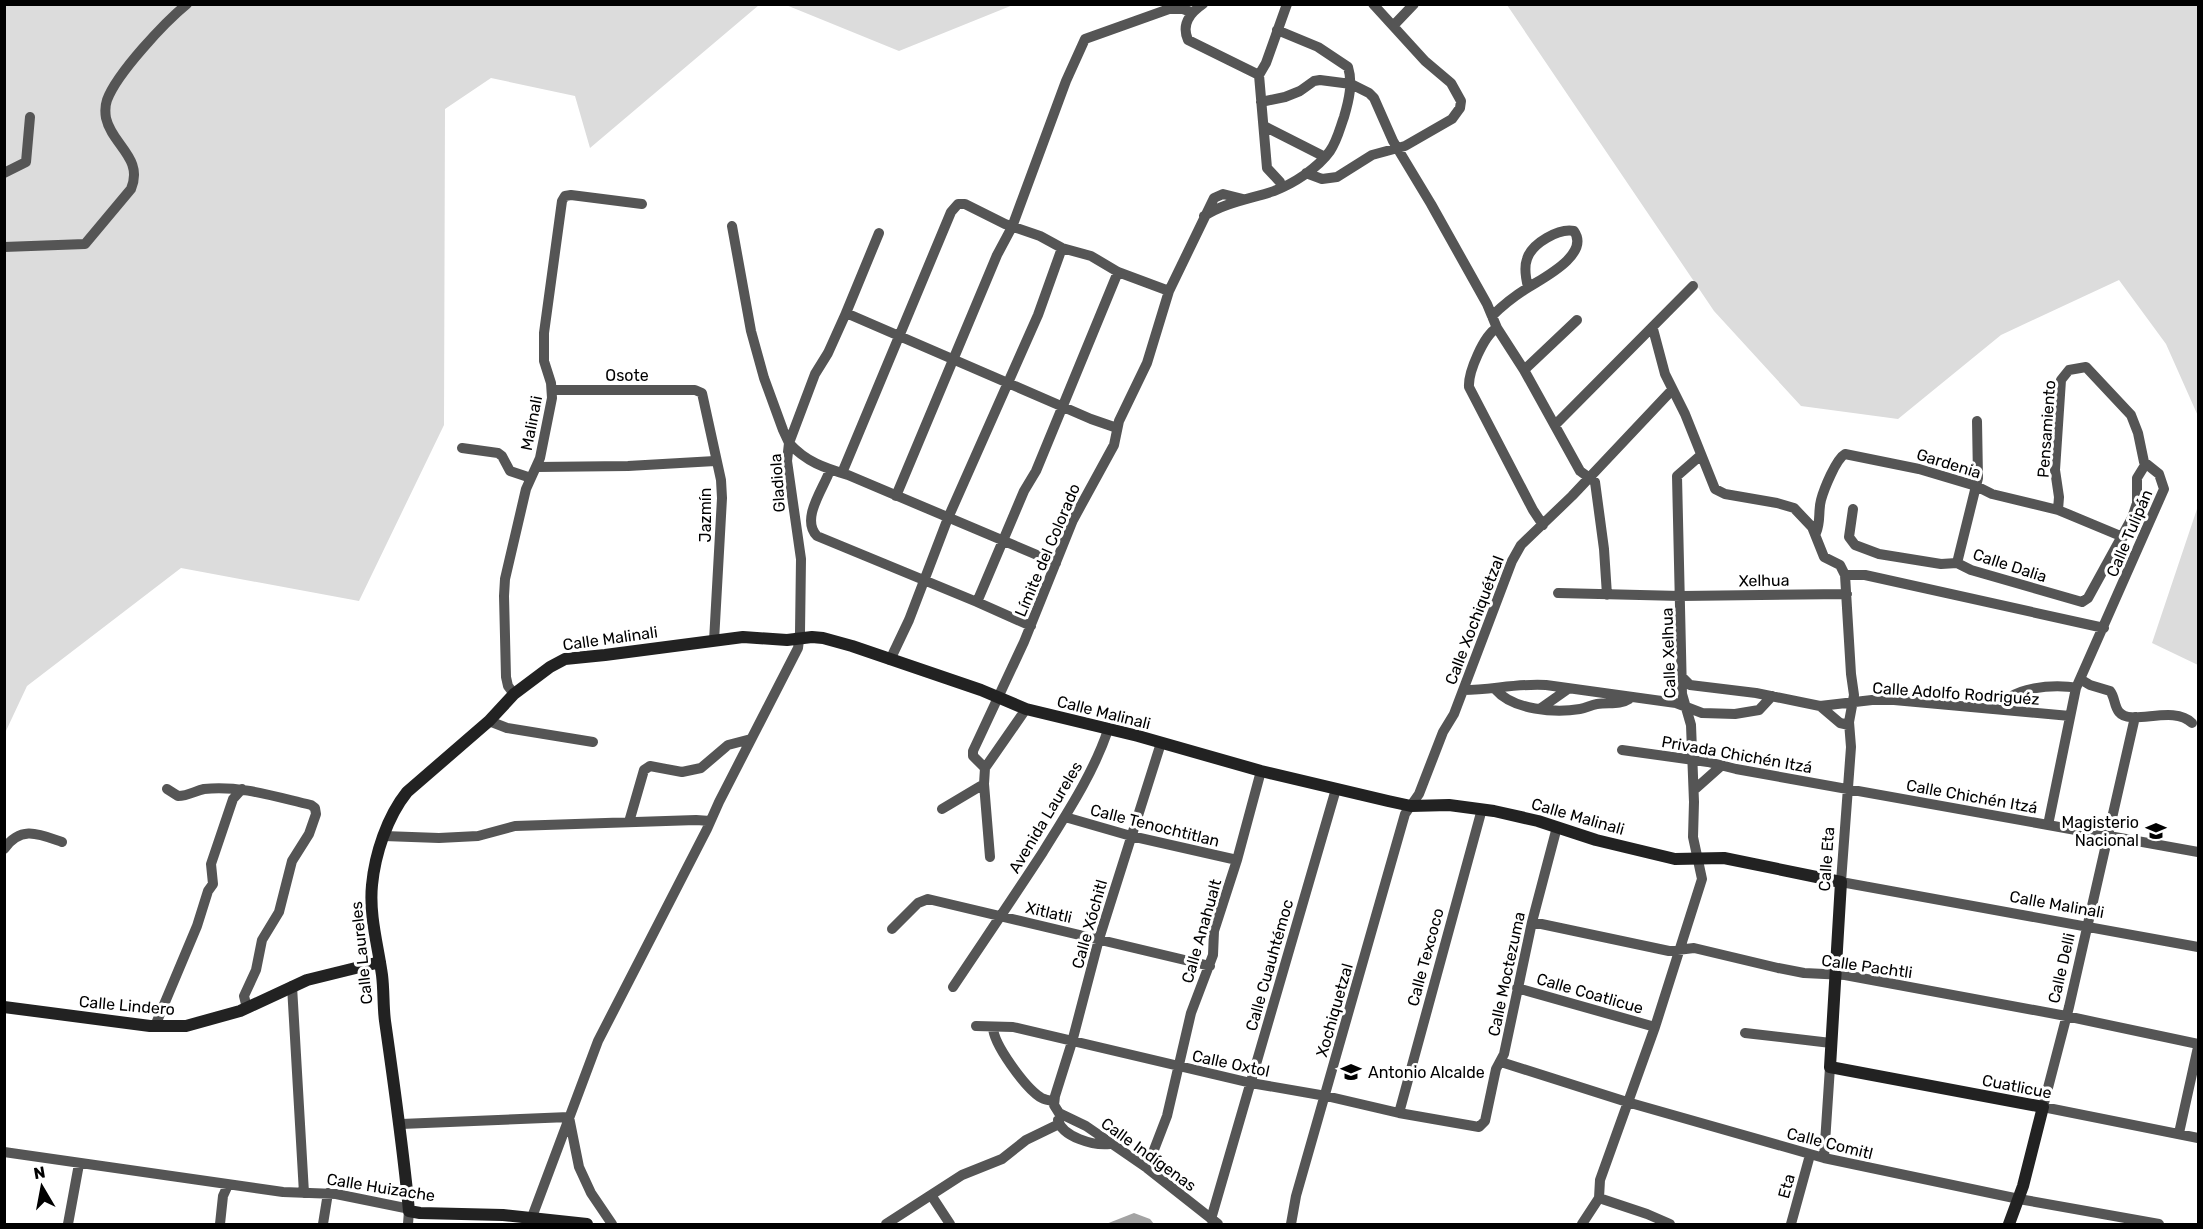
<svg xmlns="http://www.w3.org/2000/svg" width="2203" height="1229" viewBox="0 0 2203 1229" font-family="Rubik,sans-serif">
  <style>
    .green { fill: #dcdcdc }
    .water { fill: #a3a3a3 }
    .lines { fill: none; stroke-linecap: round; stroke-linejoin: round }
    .street { stroke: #555; stroke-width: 10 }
    .secondary { stroke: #222; stroke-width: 12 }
    .labels { text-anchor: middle; stroke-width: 6; stroke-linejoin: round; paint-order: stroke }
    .street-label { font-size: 16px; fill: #000; stroke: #fff }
    .poi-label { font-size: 16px; fill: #000; stroke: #fff; text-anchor: end }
  </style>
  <rect width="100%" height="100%" fill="#fff"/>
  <path class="green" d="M5 5H759L590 148 575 96 491 78 445 109 444 425 359 601 181 568 27 686 5 733Z
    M786 5H1013L899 51Z
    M1507 5H2198V416L2166 344 2119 280 2001 335 1898 419 1801 406 1714 311Z
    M2198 506V665L2152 643Z"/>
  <path class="water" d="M1134 1213 1150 1219 1154 1224H1106Z"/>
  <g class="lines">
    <path class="street" d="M1203 4C1190 13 1181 24 1188 40L1259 75
      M1393 26 1414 4
      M1261 102 1285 97 1300 91 1314 81 1320 80 1351 84 1369 93 1374 98 1393 141 1431 204 1487 304 1497 328 1524 370 1580 471 1595 482 1604 549 1607 595
      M1264 126 1325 157
      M4 173 26 162 30 117
      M1306 173 1322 179 1337 177 1372 155 1405 146 1452 119 1460 108 1461 101 1451 83 1425 61 1373 4
      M1281 188 1280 182 1267 168 1259 75 1266 63 1287 4
      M1204 216C1226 202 1250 199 1274 191 1293 184 1318 168 1330 151 1337 141 1340 128 1344 117 1349 100 1353 83 1348 67L1318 47 1277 30
      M879 233 846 313 1091 419 1117 428
      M4 247 85 244 131 189C144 158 112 145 106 118 105 112 105 106 107 100 117 73 165 22 187 4
      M846 313 828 353 815 374 789 443C806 462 825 468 848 475L1056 563
      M1492 316C1503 305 1516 295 1529 287 1545 277 1590 254 1574 231 1559 228 1532 243 1527 259 1524 267 1526 279 1528 287
      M1497 328C1484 335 1468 372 1469 387L1533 510 1543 525
      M1653 329 1665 374 1685 414 1715 489 1725 494 1777 503 1794 508 1812 527 1824 557 1840 565 1845 575 1851 674 1854 695 1849 722 1851 747 1841 882 2198 947
      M1524 370 1577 320
      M553 390H695L702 393 721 480 722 498 714 641
      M1555 425 1693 286
      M462 448 498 453 502 456 510 471 531 478
      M537 467 628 466 715 461
      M830 470C824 488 800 519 817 536L977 602 1031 626
      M842 473 951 212 958 204H965L1005 224 1040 236 1062 248 1091 256 1118 272 1169 291
      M896 496 997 255 1012 227 1066 81 1085 39 1169 9H1183L1191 12
      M1853 509 1849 537 1855 545 1879 554 1941 564 1957 563 1971 570 2082 602 2088 598 2132 518 2137 503V478L2145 465
      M1816 533C1821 522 1818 511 1821 500 1824 489 1836 459 1845 454L1919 469 1976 486 1992 494 2058 510 2123 537
      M1957 563 1978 478 1977 421
      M1845 575H1865L2104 628
      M1558 593 1681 596 1847 594
      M977 602 1024 491 1036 471 1118 272
      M890 660 909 620 948 518 1038 315 1062 248
      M1682 677 1690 685 1756 693 1820 706 1872 700H1894L2070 716
      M2080 679 2090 685 2110 691C2115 697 2114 706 2119 712 2131 727 2173 704 2192 723
      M1464 690C1491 690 1518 683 1546 685L1676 703 1702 713 1735 714 1759 710 1772 696
      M1496 690C1513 710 1555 713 1580 709 1586 708 1591 705 1597 704 1608 702 1620 705 1629 699
      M514 694 508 686 506 677 504 596 505 579 526 489 540 458 552 398 551 383 544 361V333L562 201 565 196 571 195 642 204
      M1820 706 1840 723 1849 725
      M1541 708 1568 689
      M2002 709C2007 686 2058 684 2076 688
      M2135 717 2069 1007 2043 1107 2198 1138
      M489 721 507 728 593 742
      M1622 750 1708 762 1736 769 2198 852
      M985 768 973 756V751L1024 642 1073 520 1114 445 1119 421 1147 363 1169 291 1214 198 1223 194 1243 199
      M167 789 178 796C188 796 195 791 204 789 241 785 276 797 311 805L315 808 316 814 309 834 292 861 279 912 262 940 256 970 244 996 247 1008
      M1694 790 1721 766
      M942 809 984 784
      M1065 817 1131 836 1237 860
      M629 822 644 770 650 766 682 772 701 768 728 745 751 739
      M2048 825 2076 688 2164 489 2159 474 2144 462 2138 433 2131 415 2086 367 2069 370 2061 380 2055 470 2059 497 2058 510
      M384 836 439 838 478 836 515 826 696 820 710 821
      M4 849C21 825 39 834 62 842
      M990 857 984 784 985 768 1026 709
      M1532 922 1669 951 1694 948 1778 968 1804 973 1845 975 2066 1016 2198 1044
      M892 929 918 903 928 899 1210 966
      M292 986 304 1193
      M953 987C983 942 1013 898 1043 852 1067 813 1093 774 1108 730
      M1517 988 1655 1027
      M155 1026 197 926 208 891 213 884 211 864 233 799 242 789
      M976 1026 1013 1027 1251 1083 1326 1096 1399 1113 1479 1127 1485 1121 1496 1069 1504 1054 1532 922 1557 827
      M993 1027C993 1044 1025 1087 1040 1097 1044 1100 1049 1100 1053 1101
      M1745 1033 1831 1043
      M1501 1062 1627 1102 1824 1158 2019 1199 2159 1224
      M1059 1113 1054 1105 1055 1096 1072 1042 1099 939 1161 743
      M1059 1113 1086 1126 1147 1168 1218 1224
      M1399 1113 1482 809
      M1058 1120C1062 1137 1094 1146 1110 1144
      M401 1124 569 1117 579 1167 591 1193 612 1224
      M2179 1133 2198 1047
      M4 1152 283 1192 336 1194 405 1208 409 1211 408 1224
      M1824 1158 1830 1067
      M1147 1168 1167 1116 1191 1013 1213 955 1214 931 1237 860 1261 771
      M931 1195 950 1224
      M1599 1198 1647 1214 1670 1224
      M532 1217 598 1041 707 829 719 802 798 648 800 632 801 559 787 461 789 443 783 430 764 378 751 331 732 226
      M1211 1219 1336 789
      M68 1224 79 1164
      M220 1224 223 1196 228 1185
      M323 1224 328 1193
      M886 1224 962 1175 1002 1159 1026 1140 1059 1124
      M1291 1224 1296 1196 1405 814 1419 794 1443 732 1454 714 1512 561 1521 545 1572 496 1672 390
      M1582 1224 1599 1198 1600 1180 1655 1027 1702 879 1693 837 1694 802 1691 725 1682 694 1677 476 1701 455
      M1791 1224 1810 1155"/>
    <path class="secondary" d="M4 1007 150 1026H186L240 1011 307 980 380 962
      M587 1224 503 1215 420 1213 409 1211C403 1147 394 1084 385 1021 383 1006 384 991 382 975 378 946 369 915 372 885 375 854 387 817 407 792L489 721 514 694 550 667 565 659 605 655 743 637 787 640 812 637 823 638 852 646 981 690 1026 709 1138 736 1261 771 1388 801 1411 806 1449 805 1494 811 1538 821 1596 840 1675 859 1724 858 1841 882 1830 1067 2043 1107 2023 1186 2009 1224"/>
  </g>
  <defs>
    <g id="school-bare" transform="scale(1.62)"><path d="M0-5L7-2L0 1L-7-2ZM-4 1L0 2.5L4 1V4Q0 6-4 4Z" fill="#000" stroke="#fff" stroke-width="2.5" paint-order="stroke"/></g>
  </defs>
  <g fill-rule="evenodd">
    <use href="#school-bare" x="2156" y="831"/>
    <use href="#school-bare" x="1351" y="1072"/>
  </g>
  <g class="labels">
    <g class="street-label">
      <text x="627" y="381">Osote</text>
      <text transform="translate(531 423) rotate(-79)" y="6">Malinali</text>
      <text transform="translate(2046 429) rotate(-86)" y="6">Pensamiento</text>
      <text transform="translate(1949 463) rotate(17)" y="6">Gardenia</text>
      <text transform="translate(777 483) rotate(-94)" y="6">Gladiola</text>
      <text transform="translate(705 515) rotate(-90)" y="6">Jazmín</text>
      <text transform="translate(2129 533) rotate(-67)" y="6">Calle Tulipán</text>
      <text transform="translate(1047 550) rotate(-67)" y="6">Límite del Colorado</text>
      <text transform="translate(2010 565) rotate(18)" y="6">Calle Dalia</text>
      <text transform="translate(1764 580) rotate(-1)" y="6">Xelhua</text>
      <text transform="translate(1474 620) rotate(-69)" y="6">Calle Xochiquétzal</text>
      <text transform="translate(610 638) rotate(-8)" y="6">Calle Malinali</text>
      <text transform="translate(1668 653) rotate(-92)" y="6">Calle Xelhua</text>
      <text transform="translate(1956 693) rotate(4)" y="6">Calle Adolfo Rodriguéz</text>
      <text transform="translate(1104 712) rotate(14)" y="6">Calle Malinali</text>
      <text transform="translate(1737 754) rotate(10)" y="6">Privada Chichén Itzá</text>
      <text transform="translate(1972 796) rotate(10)" y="6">Calle Chichén Itzá</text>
      <text transform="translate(1578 816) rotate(16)" y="6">Calle Malinali</text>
      <text transform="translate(1045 817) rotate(-59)" y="6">Avenida Laureles</text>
      <text transform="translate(1155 825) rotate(14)" y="6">Calle Tenochtitlan</text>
      <text transform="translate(1826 859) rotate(-86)" y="6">Calle Eta</text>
      <text transform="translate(2057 904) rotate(10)" y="6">Calle Malinali</text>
      <text transform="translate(1049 912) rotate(13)" y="6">Xitlatli</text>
      <text transform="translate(1089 924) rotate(-74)" y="6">Calle Xóchitl</text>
      <text transform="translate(1201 931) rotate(-74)" y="6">Calle Anahualt</text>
      <text transform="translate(361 953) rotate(-96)" y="6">Calle Laureles</text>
      <text transform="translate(1425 957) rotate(-75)" y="6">Calle Texcoco</text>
      <text transform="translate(1269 965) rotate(-74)" y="6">Calle Cuauhtémoc</text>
      <text transform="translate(1867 966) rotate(8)" y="6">Calle Pachtli</text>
      <text transform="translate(2061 968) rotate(-77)" y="6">Calle Delli</text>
      <text transform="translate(1506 974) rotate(-78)" y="6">Calle Moctezuma</text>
      <text transform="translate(1590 993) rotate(16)" y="6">Calle Coatlicue</text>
      <text transform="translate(127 1005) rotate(5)" y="6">Calle Lindero</text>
      <text transform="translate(1334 1010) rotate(-74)" y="6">Xochiquetzal</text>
      <text transform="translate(1231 1063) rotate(12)" y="6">Calle Oxtol</text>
      <text transform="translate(2017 1086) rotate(11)" y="6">Cuatlicue</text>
      <text transform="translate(1830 1143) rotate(14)" y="6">Calle Comitl</text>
      <text transform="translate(1149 1154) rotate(36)" y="6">Calle Indígenas</text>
      <text transform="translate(1786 1186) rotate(-75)" y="6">Eta</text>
      <text transform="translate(381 1187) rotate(9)" y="6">Calle Huizache</text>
    </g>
    <g class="poi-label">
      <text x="2139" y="828">Magisterio<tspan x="2139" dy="18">Nacional</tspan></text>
      <text x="1368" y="1078" text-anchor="start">Antonio Alcalde</text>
    </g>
  </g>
  <rect width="2203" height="1229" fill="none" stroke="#000000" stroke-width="12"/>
  <g transform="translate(42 1187) rotate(350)" stroke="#ffffff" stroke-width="4.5" paint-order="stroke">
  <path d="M0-4.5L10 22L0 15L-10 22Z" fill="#000000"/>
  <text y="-9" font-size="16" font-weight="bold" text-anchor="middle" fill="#000000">N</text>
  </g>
</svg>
